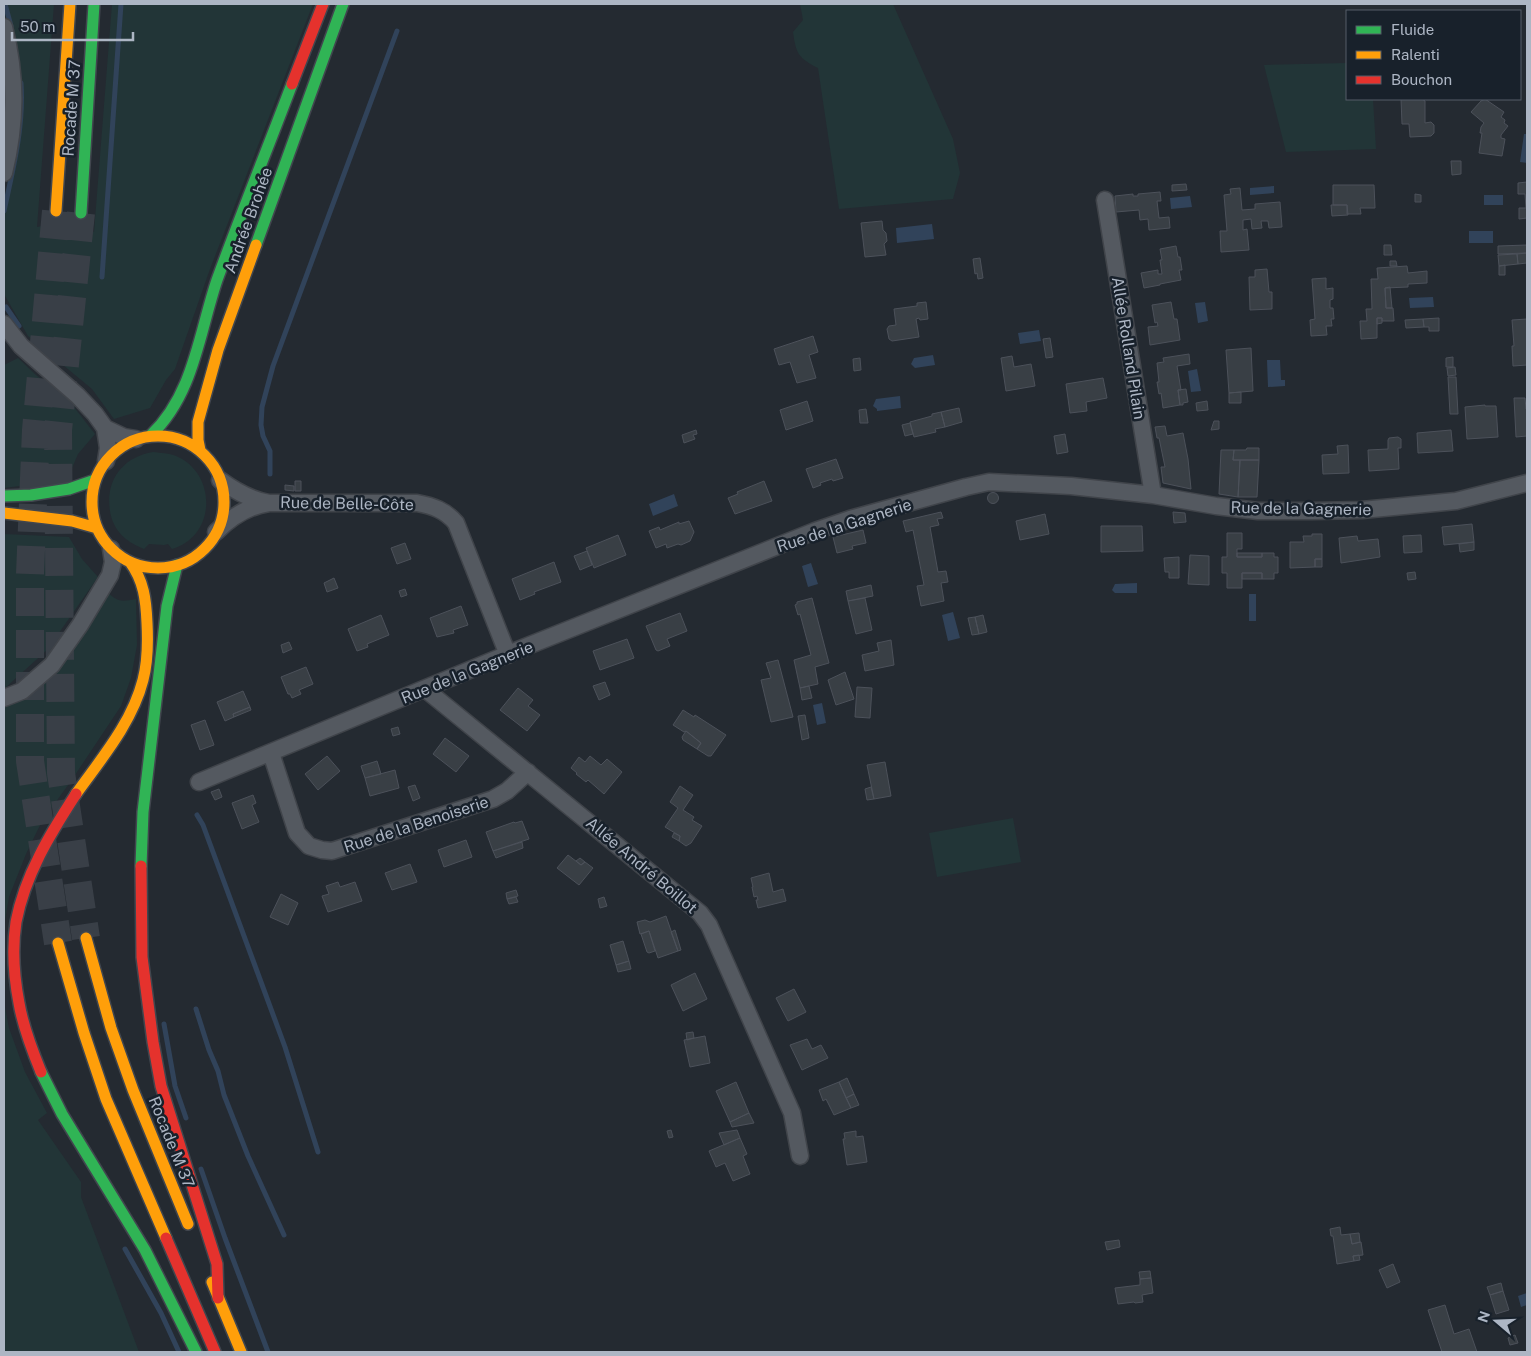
<svg xmlns="http://www.w3.org/2000/svg" width="1531" height="1356" viewBox="0 0 1531 1356" font-family="'Public Sans',sans-serif">
  <style>
    .green { fill: #223537 }
    .water { fill: #31435a }
    .lines { fill: none; stroke-linecap: round; stroke-linejoin: round }
    .stream { stroke: #31435a; stroke-width: 5 }
    .building { fill: #393f45; stroke: #4c515a }
    .highway-tunnel { stroke: #393f47; stroke-width: 28; stroke-dasharray: 28 14; stroke-linecap: butt }
    .street-casing { stroke: #40444a; stroke-width: 19 }
    .fast-casing { stroke: #41464e; stroke-width: 14 }
    .slow-casing { stroke: #41464e; stroke-width: 14 }
    .jam-casing { stroke: #41464e; stroke-width: 14 }
    .street { stroke: #545960; stroke-width: 16 }
    .fast { stroke: #30b455; stroke-width: 11 }
    .slow { stroke: #ff9f0a; stroke-width: 11 }
    .jam { stroke: #e5322d; stroke-width: 11 }
    .labels { text-anchor: middle; stroke-width: 5; stroke-linejoin: round; paint-order: stroke }
    .street-label { font-size: 16px; fill: #adb6c4; stroke: #18212b }
  </style>
  <rect width="100%" height="100%" fill="#242a31"/>
  <path class="green" d="M4 4H54L37 227C63 222 70 217 94 232L112 4H313L210 269 175 369 166 380 150 408 114 419 92 389 28 336 4 294V203L10 182 19 137 13 47 4 10Z
    M800 4H893L953 139 960 173 953 199 839 209 818 68C798 58 796 53 793 32L803 20Z
    M1347 63V99H1373L1376 149 1286 152 1264 65Z
    M18 358 36 375 70 402 95 434 78 454 67 480 4 488V365Z
    M153 452C161 453 169 453 176 456 217 473 217 536 172 549L168 544 164 545 149 544 144 549C135 545 126 541 119 532 114 526 111 518 110 511 105 480 123 457 153 452Z
    M4 534 69 537 82 559 98 577 47 650 4 689Z
    M106 591C118 602 120 602 136 599L137 645 131 678 121 706 71 781 42 821 26 854 9 897 4 926V706L39 685Z
    M1013 818 1021 862 937 877 929 833Z
    M4 1002 9 1028 25 1072 47 1113 38 1120 81 1182V1197L139 1352H4Z"/>
  <path class="water" d="M1524 134H1527V163L1520 162Z
    M1274 186V193L1250 195V188Z
    M1484 195H1503V205H1484Z
    M1190 196 1192 207 1171 209 1170 198Z
    M932 224 934 239 897 243 896 228Z
    M1469 231H1493V243H1469Z
    M1433 297 1434 307 1410 308 1409 298Z
    M1205 302 1208 321 1198 323 1195 303Z
    M1039 330 1041 341 1020 344 1018 333Z
    M933 355 935 365 915 368 911 364 914 358Z
    M1267 360H1280L1281 380H1285V386L1268 387Z
    M1197 369 1201 391 1191 392 1188 371Z
    M900 396 901 408 877 411V409L873 406 876 399Z
    M674 494 678 506 653 516 649 504Z
    M811 563 818 584 808 587 802 566Z
    M1137 583V593H1115L1112 590 1115 584Z
    M1249 594H1256V621H1249Z
    M953 612 960 638 948 641 942 615Z
    M822 703 826 723 817 725 813 705Z
    M1527 1293V1305L1521 1307 1518 1296Z"/>
  <g class="lines">
    <path class="stream" d="M5 4 11 26
      M4 211C13 169 24 127 21 83
      M102 277 121 4
      M6 307 19 326
      M270 474V451L263 436 261 425 262 407 273 366 397 31
      M197 815 203 825 285 1047 318 1152
      M196 1009 209 1050 218 1071 224 1095 248 1156 284 1235
      M164 1024 175 1086 186 1118
      M201 1169 225 1238 268 1352
      M125 1249 161 1313 179 1352"/>
  </g>
  <path class="building" d="M1401 99H1422L1425 101V123L1431 122 1434 125V133L1431 136 1410 137 1409 124H1402Z
    M1485 99 1504 112 1501 117 1505 120 1504 123 1508 126 1501 135V138L1505 139 1502 156 1479 153 1482 133H1480L1481 127 1484 123 1471 112 1481 101Z
    M1451 161H1461V174L1452 175Z
    M1527 182V208H1526L1525 194H1518V183Z
    M1186 184 1187 190 1172 191V185Z
    M1333 185H1374L1375 208H1360L1361 214H1347V205H1333Z
    M1240 188 1242 210 1255 209V204L1280 202 1282 227 1269 228 1268 221H1261L1262 228 1252 229 1251 219 1243 220V230L1247 229 1249 250 1221 252 1220 231H1227L1224 195 1231 194 1230 189Z
    M1160 192 1161 201H1157L1159 218 1169 217 1170 228 1149 230 1148 219 1140 220 1139 210 1116 212 1115 196 1133 194V196H1138V194Z
    M1415 194 1421 195V202H1415Z
    M1331 205H1347L1348 215 1332 216Z
    M1519 208H1527V218L1519 219Z
    M882 221 883 230 886 233 887 241 884 244 886 255 865 257 861 223Z
    M1384 245H1391L1392 255H1384Z
    M1527 245V253L1498 254V246Z
    M1176 246 1178 257H1180L1182 270H1179L1181 280 1160 284V285L1144 288 1141 273 1158 270V274H1162L1160 260H1162L1160 249Z
    M1527 253V263L1518 264 1517 254Z
    M1517 254 1518 264 1499 266 1498 255Z
    M980 258 983 278 978 279 977 273 975 274 973 259Z
    M1390 261H1396L1397 266H1390Z
    M1505 265V275H1499V266Z
    M1407 266 1408 273 1427 271V283L1408 284V287L1385 288 1386 308H1393L1394 321H1382V318H1377V338L1361 339 1360 321H1367L1366 309H1372L1371 279H1378L1377 268Z
    M1267 269 1269 292H1272V309L1250 310 1249 277H1255V270Z
    M1326 278V289L1333 288V299L1330 300V308H1333L1334 319H1331L1332 326H1326L1327 335 1311 336 1310 320 1315 319 1312 279Z
    M1390 287 1392 308H1386L1385 288Z
    M926 302 928 319 920 320 919 318 916 319 919 337 892 341 889 339 887 329 889 326 896 325 894 309 917 306V303Z
    M1171 302 1174 319H1177L1180 340 1150 345 1148 327 1158 326 1157 322 1155 323 1152 305Z
    M1377 318H1382V323L1377 324Z
    M1439 318V331H1429V327H1424L1423 319Z
    M1423 319 1424 327 1406 328 1405 320Z
    M1527 319V365L1513 366 1512 346H1514L1512 320Z
    M813 336 818 352 809 355 816 378 797 383 790 362 779 365 774 349Z
    M1050 338 1053 357 1046 358 1043 339Z
    M1251 348 1253 391 1229 393 1226 350Z
    M1189 354 1190 364 1177 366 1181 390H1178L1180 405 1163 408 1161 393 1159 394 1157 382H1159L1157 363 1164 362 1163 358Z
    M1012 356 1014 367 1031 364 1035 386 1006 391 1001 358Z
    M1453 357V367H1446V358Z
    M860 358 861 370 854 371 853 359Z
    M1455 367 1456 375 1448 376 1447 368Z
    M1448 377H1456L1458 414H1450Z
    M1103 378 1107 398 1086 402 1087 411 1070 413 1066 384Z
    M1186 389 1188 402 1183 403V405H1180L1178 390Z
    M1241 392V403H1229V393Z
    M1514 398H1525L1526 409H1527V436L1516 437Z
    M807 401 813 421 786 430 780 410Z
    M1207 401 1208 410 1197 411 1196 403Z
    M1485 405V406H1496L1498 437 1467 439 1465 407Z
    M959 408 962 422 945 427 941 412Z
    M866 409 868 423H860L859 410Z
    M941 412 945 427 935 429 936 432 914 437 910 422 932 416V414Z
    M1214 421H1219V429L1211 430Z
    M910 423 913 434 905 436 902 425Z
    M1165 426 1167 436 1183 433 1188 459 1191 489 1163 483 1161 467H1165L1159 438H1157L1155 427Z
    M696 430 697 434 693 435 695 439 684 443 682 435Z
    M1451 430 1453 451 1418 453 1417 433Z
    M1065 434 1068 452 1057 454 1054 436Z
    M1398 437 1401 439V448H1398L1399 469 1369 471 1368 450 1388 449V440L1389 438Z
    M1348 445 1349 473 1323 474 1322 455 1338 454 1337 446Z
    M1247 448H1259V460H1233L1234 450H1246Z
    M1221 450H1234L1233 460H1240L1238 497 1219 494Z
    M836 459 843 478 833 481 832 479 820 483 821 485 813 488 806 469Z
    M1240 460H1259L1257 497H1238Z
    M295 481H301V491H295Z
    M764 481 772 501 735 514 728 498 738 494 737 492Z
    M285 485 294 486V491L285 490Z
    M987.5 498a5.5 5.5 0 1 1 11 0a5.5 5.5 0 1 1-11 0Z
    M941 512 943 518 937 519 939 525 930 527 938 572 946 571 948 582 941 583 944 601 921 606 917 586 924 585 913 530 906 532 903 521Z
    M1173 512 1185 513 1186 522 1174 523Z
    M1045 514 1049 534 1020 540 1016 521Z
    M689 521 694 532 690 541 681 545 678 544 667 548 666 544 656 548 649 531 659 527 660 530 679 522V524Z
    M1472 524 1474 542 1444 545 1442 527Z
    M1101 526H1142L1143 551 1101 552Z
    M863 530 866 543 852 546 853 549 837 553 833 537Z
    M1227 533H1242V549H1237V557H1262V553H1274V557H1278V573H1274V579H1262V573H1242V588H1227V573H1222V557H1227Z
    M1312 534H1322V559H1315V567L1290 568V542H1304L1303 536H1312Z
    M618 535 626 555 594 568 586 548Z
    M1421 535 1422 552 1404 553 1403 536Z
    M1357 536 1358 541 1378 539 1380 557 1341 563 1339 538Z
    M1474 542V550L1460 552 1459 544Z
    M405 543 411 559 397 564 391 548Z
    M587 551 592 565 580 570 574 556Z
    M1237 553H1262V557H1237Z
    M1190 555 1209 556V585L1188 584Z
    M1179 557V578H1169V572H1165L1164 558Z
    M1315 559H1322V567H1315Z
    M554 562 561 582 534 592 535 594 520 600 512 579Z
    M1415 572 1416 579 1408 580 1407 573Z
    M1242 573H1262V579H1242Z
    M334 578 338 588 327 592 324 583Z
    M871 585 873 596 848 601 846 591Z
    M405 589 407 595 401 597 399 591Z
    M812 598 829 663 815 667 818 684 800 688 794 660 811 655 800 614 798 615 795 605 797 604V602Z
    M865 598 872 630 856 634 848 601Z
    M461 606 468 625 453 630 454 633 437 637 430 618Z
    M680 613 687 631 667 639 670 646 658 651 656 650 646 626Z
    M381 615 389 635 367 644 368 647 357 651 348 629Z
    M983 615 987 632 979 634 975 617Z
    M975 617 979 634 972 635 968 618Z
    M627 639 634 658 600 670 593 651Z
    M891 640 894 665 865 671 862 655 879 651 877 643Z
    M289 642 292 649 283 653 281 645Z
    M778 660 793 717 771 722 761 680 771 678 766 663Z
    M306 667 313 684 299 690 301 694 292 698 290 694H288L281 677Z
    M845 672 854 699 836 705 828 680Z
    M605 682 610 695 599 700 593 686Z
    M809 686 812 698 802 700 800 688Z
    M857 687 872 688 870 718 855 717Z
    M518 688 533 700 528 706 540 715 527 731 500 710Z
    M243 691 250 707 233 714 234 717 225 721 217 702Z
    M250 707 251 710 234 717 233 714Z
    M683 710 694 717 695 715 726 735 711 756H708L697 749 701 743 686 731 684 732 673 725Z
    M805 715 809 738 802 740 798 716Z
    M205 720 214 745 200 750 191 725Z
    M398 727 400 734 393 736 391 729Z
    M686 731 701 743 697 749 683 740 682 737Z
    M445 738 469 756 456 772 433 754Z
    M327 756 340 771 318 790 305 774Z
    M590 756 601 765 607 759 622 772 604 794 588 780 586 782 576 774 577 773 571 768 579 757 585 762Z
    M377 761 381 774 365 778 361 766Z
    M885 762 891 796 874 799 867 765Z
    M395 770 399 788 370 796 365 778Z
    M415 785 420 798 413 801 408 787Z
    M680 786 693 795 683 810 694 817 692 820 702 826 691 843 686 846 679 841 680 836 665 827 678 808 670 802Z
    M871 787 874 799 867 800 865 789Z
    M219 789 222 797 215 800 211 792Z
    M253 795 256 803 252 805 259 822 242 829 232 803Z
    M522 821 529 839 493 851 486 832 514 822 515 823Z
    M674 833 680 836 679 841 672 837Z
    M466 840 472 857 444 867 438 850Z
    M522 842 523 848 496 858 493 851Z
    M568 855 581 865 585 862 593 868 579 885 557 868Z
    M580 858 585 862 581 865 576 861Z
    M410 864 417 882 392 890 385 873Z
    M769 873 773 892 783 889 786 901 758 908 756 900H758L757 896 754 897 752 887H753L751 878Z
    M338 882 340 887 355 882 362 901 328 912 322 896 329 894 326 886Z
    M516 890 518 896 507 899 506 893Z
    M281 894 298 903 288 925 270 917Z
    M516 897 518 902 509 904 507 899Z
    M604 897 607 906 600 908 598 899Z
    M666 916 678 951 658 958 649 931 640 934 637 922 645 920 650 922Z
    M675 930 681 950 678 951 671 932Z
    M649 931 655 951 649 953 647 952 641 934Z
    M623 941 629 961 616 965 610 945Z
    M629 961 631 969 618 972 616 965Z
    M695 973 707 999 683 1011 671 985Z
    M794 989 806 1012 788 1021 776 998Z
    M693 1032 694 1038 687 1040 686 1033Z
    M705 1036 710 1063 690 1067 684 1040Z
    M807 1039 812 1049 821 1045 828 1058 802 1070 790 1045Z
    M847 1078 854 1094 846 1098 839 1082Z
    M736 1082 749 1113 730 1122 716 1091Z
    M839 1082 851 1108 834 1115 826 1099 823 1101 819 1090Z
    M854 1094 859 1105 851 1108 846 1098Z
    M749 1113 754 1123 732 1127 730 1122Z
    M671 1130 673 1137 669 1138 667 1131Z
    M737 1130 740 1138 724 1145 719 1133Z
    M856 1131V1137L863 1136 867 1162 847 1165 843 1139H845L844 1133Z
    M740 1138 747 1154 743 1156 750 1174 733 1181 725 1163 716 1167 709 1151Z
    M1340 1227 1341 1235 1350 1234 1352 1244 1361 1242 1363 1255 1353 1256 1354 1261 1337 1264 1333 1236H1331L1330 1229Z
    M1359 1233 1360 1242 1352 1244 1350 1234Z
    M1119 1240 1120 1247 1107 1250 1105 1242Z
    M1359 1255 1360 1260 1354 1261 1353 1256Z
    M1393 1264 1400 1282 1387 1288 1379 1270Z
    M1150 1271 1151 1278 1140 1279 1139 1272Z
    M1151 1278 1153 1293 1142 1295 1143 1302 1135 1303 1134 1302 1118 1304 1115 1288 1140 1285V1279Z
    M1501 1283 1503 1291 1490 1295 1487 1287Z
    M1503 1291 1509 1310 1496 1314 1490 1295Z
    M1445 1305 1454 1334 1469 1329 1477 1352H1442L1428 1310Z
    M1515 1335 1518 1343 1510 1345 1508 1338Z"/>
  <g class="lines">
    <path class="highway-tunnel" d="M56 211 36 430 30 574V761L58 943
      M81 213 58 430 61 773 86 938"/>
    <g class="street-casing">
      <path id="street" d="M4 27C17 78 16 123 4 173
        M1105 200 1153 495
        M4 324 21 346 78 396 95 414 105 428 108 448 106 461
        M105 428 124 437 136 439
        M220 480C235 491 251 500 269 503H417C433 506 445 510 456 523L508 655
        M216 532C231 517 248 506 269 503
        M425 689 700 913 709 925 792 1113 800 1156
        M4 698 22 691 52 665 80 625 110 575 113 562 111 549
        M271 753 297 833 309 846 322 850 332 851 493 799 507 791 528 772
        M199 782 530 645 815 531 850 519 966 487 989 482 1071 486 1153 495 1216 506 1258 511H1313L1362 510 1456 501 1527 483"/>
    </g>
    <g class="fast-casing">
      <path id="fast" d="M81 213 94 4
        M256 245 343 4
        M151 435C194 394 199 333 217 280 241 214 267 150 292 84
        M4 496 31 495 69 489 95 480
        M141 866 143 812 167 606 177 565
        M41 1072 62 1114 145 1250 196 1352"/>
    </g>
    <g class="slow-casing">
      <path id="slow" d="M56 211 70 4
        M92 502a66 66 0 1 1 132 0a66 66 0 1 1-132 0Z
        M200 450 198 440V422L218 350 256 245
        M4 513 72 521 97 528
        M76 794C101 759 132 723 143 680 148 661 148 642 147 623 146 600 144 581 130 562
        M86 938 111 1028 133 1090 188 1224
        M58 943 84 1033 106 1099 166 1238
        M212 1282 241 1352"/>
    </g>
    <g class="jam-casing">
      <path id="jam" d="M292 84 323 4
        M141 866 142 957 153 1042 161 1086 217 1264 218 1298
        M41 1072C32 1050 23 1027 19 1003 14 977 12 948 16 922 25 875 50 834 76 794
        M166 1238 215 1352"/>
    </g>
    <use href="#street" class="street"/>
    <use href="#fast" class="fast"/>
    <use href="#slow" class="slow"/>
    <use href="#jam" class="jam"/>
  </g>
  <g class="labels">
    <g class="street-label">
      <text transform="translate(71 108) rotate(-86)" y="6">Rocade M 37</text>
      <text transform="translate(248 220) rotate(-70)" y="6">Andrée Brohée</text>
      <text transform="translate(1129 348) rotate(81)" y="6">Allée Rolland Pilain</text>
      <text transform="translate(347 503) rotate(1)" y="6">Rue de Belle-Côte</text>
      <text transform="translate(1301 508) rotate(1)" y="6">Rue de la Gagnerie</text>
      <text transform="translate(844 525) rotate(-18)" y="6">Rue de la Gagnerie</text>
      <text transform="translate(467 672) rotate(-22)" y="6">Rue de la Gagnerie</text>
      <text transform="translate(416 824) rotate(-18)" y="6">Rue de la Benoiserie</text>
      <text transform="translate(642 865) rotate(40)" y="6">Allée André Boillot</text>
      <text transform="translate(172 1142) rotate(68)" y="6">Rocade M 37</text>
    </g>
  </g>
  <rect width="1531" height="1356" fill="none" stroke="#adb6c4" stroke-width="10"/>
  <rect x="1346" y="10" width="175" height="90" fill="#18212b" stroke="#545d68"/>
  <rect x="1356" y="26" width="25" height="8" fill="#30b455" stroke="#545d68"/>
  <text x="1391" y="35" font-size="15" fill="#adb6c4">Fluide</text>
  <rect x="1356" y="51" width="25" height="8" fill="#ff9f0a" stroke="#545d68"/>
  <text x="1391" y="60" font-size="15" fill="#adb6c4">Ralenti</text>
  <rect x="1356" y="76" width="25" height="8" fill="#e5322d" stroke="#545d68"/>
  <text x="1391" y="85" font-size="15" fill="#adb6c4">Bouchon</text>
  <g transform="translate(1496 1321) rotate(289)" stroke="#18212b" stroke-width="4" paint-order="stroke">
  <path d="M0-4L9 19L0 12L-9 19Z" fill="#adb6c4"/>
  <text y="-8" font-size="14" font-weight="bold" text-anchor="middle" fill="#adb6c4">N</text>
  </g>
  <path d="M12 32v8h121v-8" fill="none" stroke="#adb6c4" stroke-width="2.5"/>
  <text x="20" y="32" font-size="15" fill="#adb6c4" stroke="#18212b" stroke-width="4" paint-order="stroke">50 m</text>
</svg>
